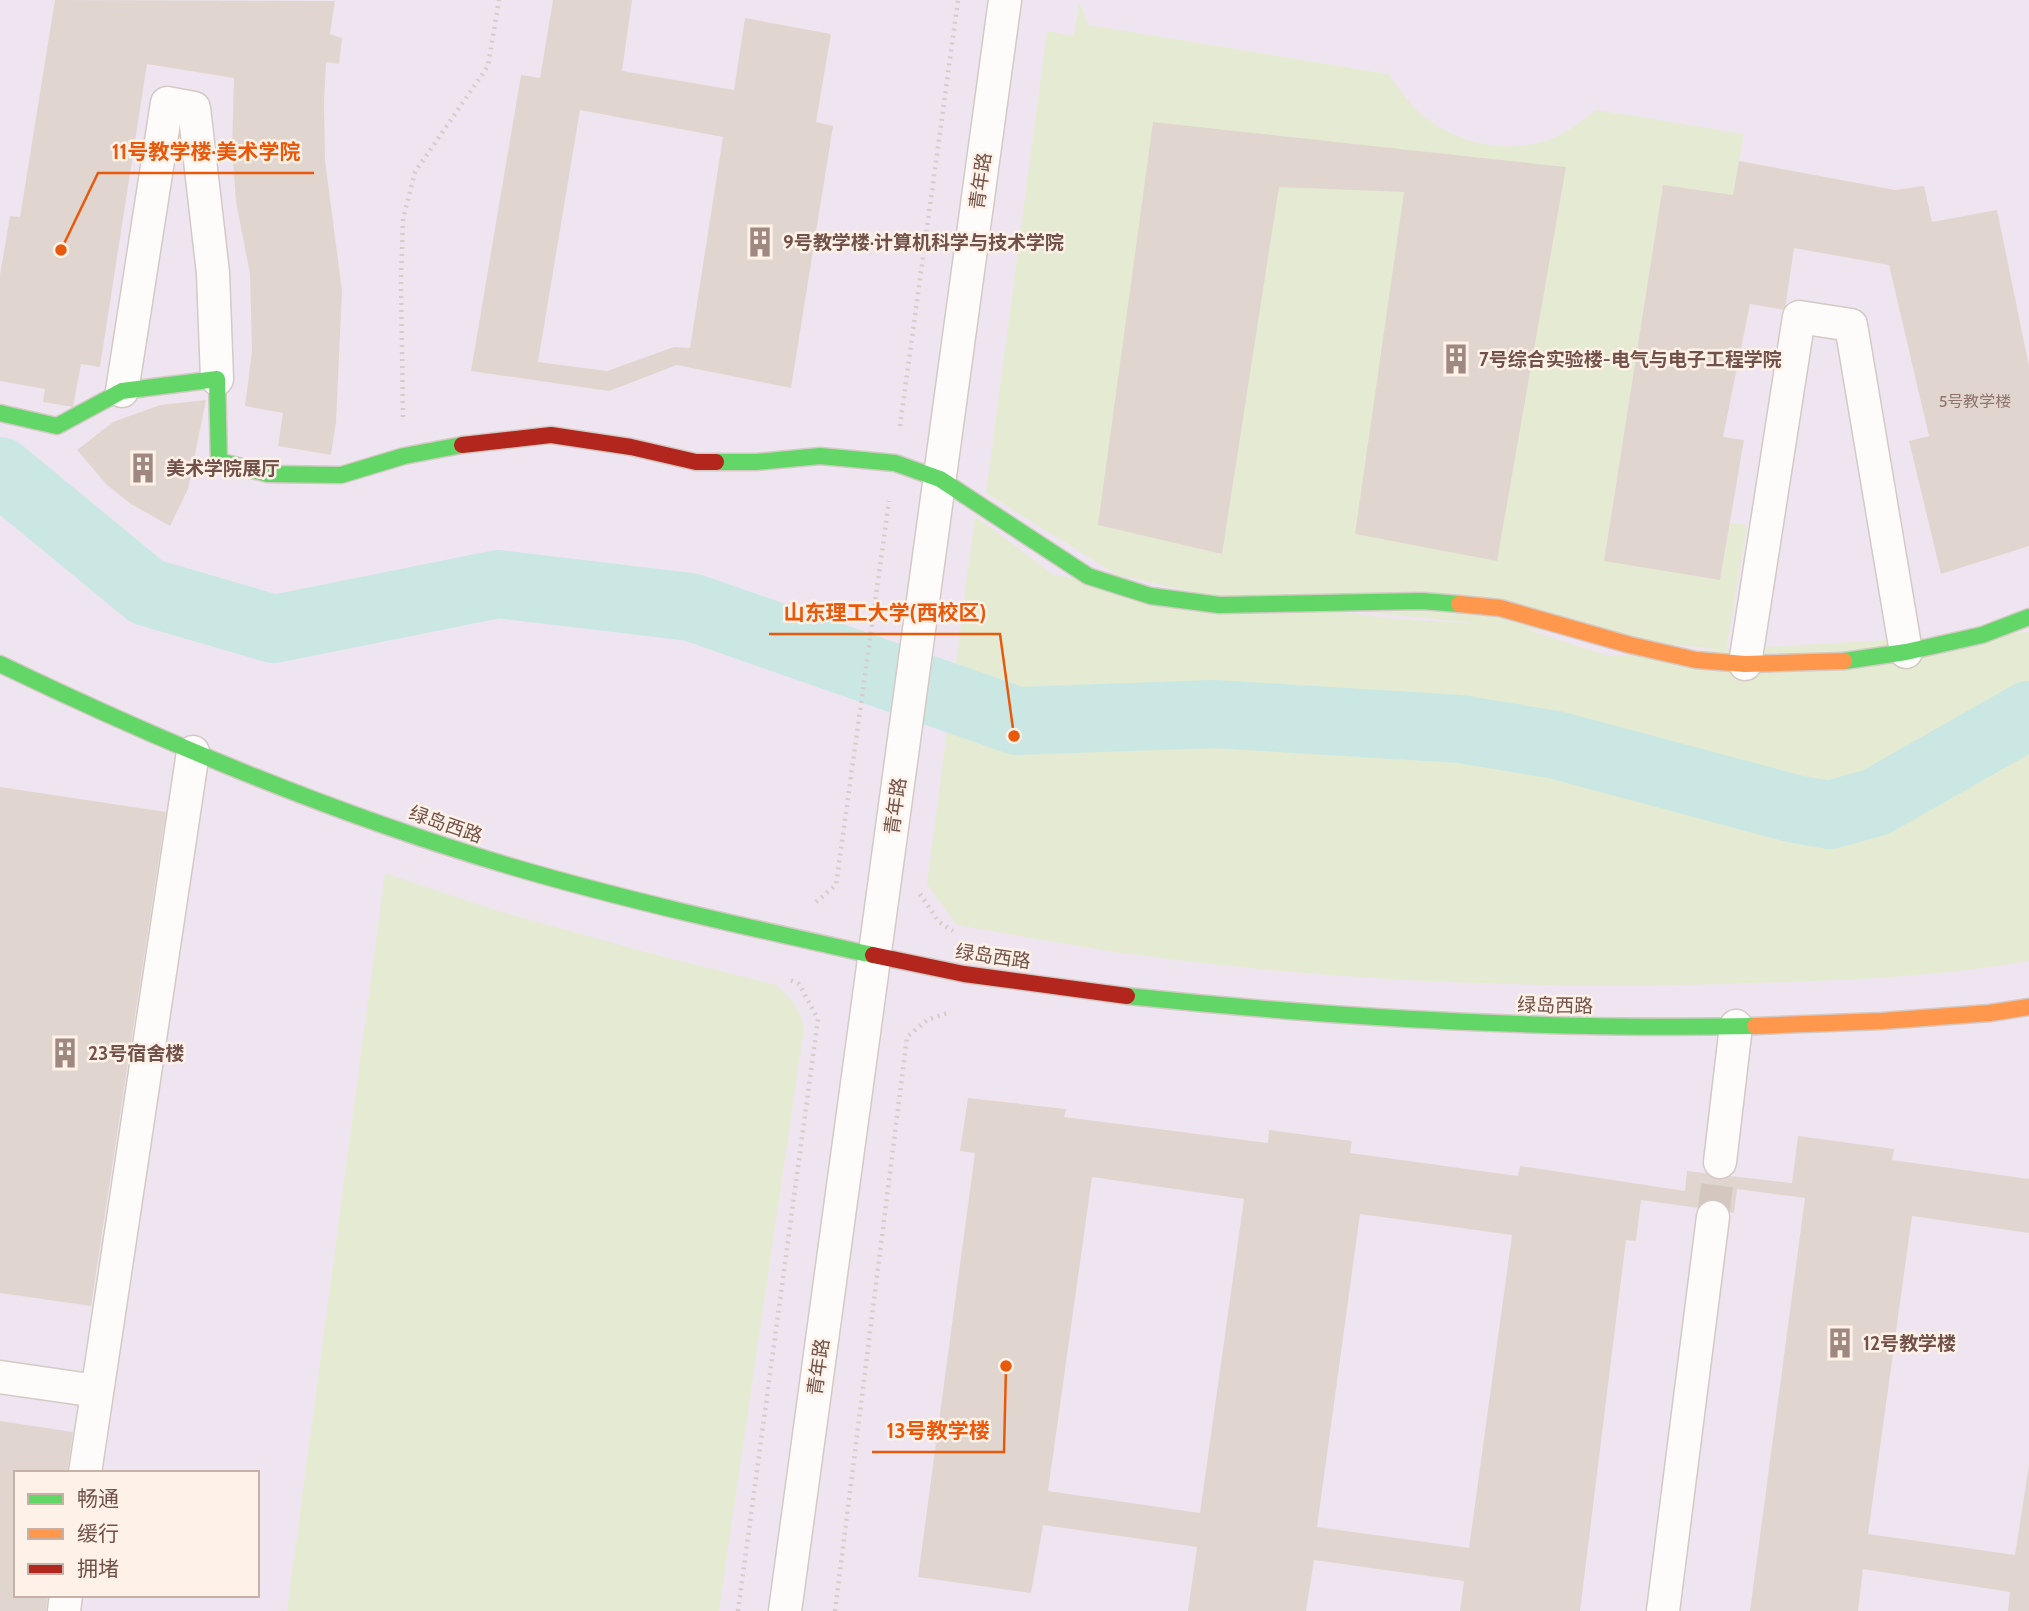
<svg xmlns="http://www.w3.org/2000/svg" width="2029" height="1611" viewBox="0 0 2029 1611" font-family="Cabin,'Noto Sans SC',sans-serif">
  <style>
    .education { fill: #efe5f0; fill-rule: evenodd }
    .green { fill: #e4ebd2 }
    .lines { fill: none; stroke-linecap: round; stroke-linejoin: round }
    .river { stroke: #cae7e4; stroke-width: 68 }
    .building { fill: #e1d6cf; fill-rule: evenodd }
    .street-tunnel { stroke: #d4c7c0; stroke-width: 32; stroke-dasharray: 32 16; stroke-linecap: butt }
    .street-casing { stroke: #d4c9c4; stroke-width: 35 }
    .fast-casing { stroke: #d4c9c4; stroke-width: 19 }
    .slow-casing { stroke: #d4c9c4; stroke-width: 19 }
    .jam-casing { stroke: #d4c9c4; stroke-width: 19 }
    .path { stroke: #d7ccc9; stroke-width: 4.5; stroke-dasharray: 2 5; stroke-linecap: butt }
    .street { stroke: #fefcfb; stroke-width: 32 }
    .fast { stroke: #63d668; stroke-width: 16 }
    .slow { stroke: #ff974d; stroke-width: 16 }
    .jam { stroke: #b3261e; stroke-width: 16 }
    .labels { text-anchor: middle; stroke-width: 5; stroke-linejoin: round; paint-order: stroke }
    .number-label { font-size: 16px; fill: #8f746d }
    .street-label { font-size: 19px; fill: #715149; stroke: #fef1e7 }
    .poi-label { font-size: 19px; font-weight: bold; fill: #715149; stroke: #fef1e7; text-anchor: start }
    .leader { fill: none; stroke: #e8590c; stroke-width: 2.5 }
    .callout-dot { fill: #e8590c; stroke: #fef1e7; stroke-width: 2.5 }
    .callout-label { font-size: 21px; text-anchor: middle; font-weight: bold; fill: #e8590c; stroke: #fef1e7; stroke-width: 5; stroke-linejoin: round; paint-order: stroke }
  </style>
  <rect width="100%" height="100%" fill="#f5eee7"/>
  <path class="education" d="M0 0H2029V1611H0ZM16 1473H257V1595H16Z"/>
  <path class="green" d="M1079 3 1089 25 1388 74C1397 85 1405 98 1415 108 1447 141 1501 155 1545 141 1564 135 1581 122 1596 110L1744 134 1733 195 1663 185 1604 560 1720 580 1730 523 1747 525 1726 650 1208 595 1117 575 986 493 1047 31 1074 36Z
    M975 516 1054 575 1395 619 1515 626 1609 656 2029 632V961C1930 978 1828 981 1727 984 1526 989 1322 981 1123 953 1068 945 1012 934 957 925L927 884Z
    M385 873 498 911 645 952 776 985C792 998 799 1008 804 1028L719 1611H287Z"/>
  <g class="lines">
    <path class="river" d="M0 471 147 592 274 629 498 584 691 607 1017 721 1214 714 1460 729 1556 745 1795 809 1830 815 1876 802 2029 715"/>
  </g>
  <path class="building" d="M55 0 335 1 330 34 342 38 339 64 326 62 324 104 325 160 342 291 336 422 331 455 278 446 283 413 245 406 252 351 250 274 236 202 232 147 234 78 147 64 100 367 81 364 73 407 43 402 45 389 0 381V275L10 216 20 217Z
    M553 0H632L622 71 734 90 745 18 831 34 816 122 833 126 791 388 677 365 609 391 471 371 521 75 540 78ZM580 110 723 137 690 348 674 347 607 371 538 362Z
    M1153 122 1566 167 1497 561 1355 534 1404 192 1279 187 1222 554 1098 525Z
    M1739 161 1895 190 1924 186 1932 222 1997 210 2029 366V546L1941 574 1909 441 1929 436 1889 265 1794 248 1785 310 1750 304 1723 437 1744 440 1720 580 1604 561 1663 185 1733 195Z
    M206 400 188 489 170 526 131 504 107 485 77 450 113 422 160 405Z
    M0 787 166 812 91 1306 0 1293Z
    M968 1098 1066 1109 1064 1117 1268 1143 1269 1130 1352 1141 1350 1153 1518 1176 1520 1166 1685 1191 1687 1171 1792 1183 1798 1136 1894 1149 1892 1160 2029 1179V1233L1912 1216 1868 1534 2015 1555 2029 1465V1611H2008L2010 1592 1863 1569 1858 1611H1750L1805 1198 1737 1189 1734 1213 1641 1200 1636 1241 1626 1240 1580 1611H1460L1464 1581 1314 1560 1306 1611H1188L1197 1547 1043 1525 1031 1593 918 1577 975 1153 960 1151ZM1092 1177 1244 1199 1200 1513 1048 1491ZM1360 1214 1512 1235 1469 1548 1317 1527Z
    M0 1421 73 1432 67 1473H16V1595H48L46 1611H0Z"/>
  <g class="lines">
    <path class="street-tunnel" d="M1713 1217 1720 1162"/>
    <g class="street-casing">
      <path id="street" d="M122 391 167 103 194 108 213 273 217 379
        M1745 664 1799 317 1851 325 1906 652
        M1720 1162 1736 1026
        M0 1377 97 1391
        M85 1473 193 752
        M64 1611 66 1595
        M785 1611 1005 0
        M1663 1611 1713 1217"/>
    </g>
    <g class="fast-casing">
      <path id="fast" d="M0 413 57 426 122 391 217 379 219 461 268 474 341 475 404 456 462 445
        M716 462H756L820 456 895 463 940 479 1088 576 1151 596 1219 605 1422 601 1459 604
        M1844 661 1906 652 1982 635 2029 617
        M0 664C166 744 336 815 513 867 632 902 752 928 873 955
        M1127 996C1336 1018 1545 1030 1755 1026"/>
    </g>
    <g class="slow-casing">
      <path id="slow" d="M1459 604 1500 608 1630 645 1696 660 1745 664 1844 661
        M1755 1026 1882 1021 1990 1013 2029 1007"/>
    </g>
    <g class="jam-casing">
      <path id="jam" d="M462 445 551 435 631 447 696 462H716
        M873 955 964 974 1127 996"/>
    </g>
    <path class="path" d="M403 417 401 282 403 219 415 172 488 66 499 0
      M900 426 958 0
      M920 894 939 922 953 931
      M816 902 836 885 889 501
      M738 1611 818 1019 799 984 790 980
      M835 1611 907 1037 927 1020 950 1012"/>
    <use href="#street" class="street"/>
    <use href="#fast" class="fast"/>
    <use href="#slow" class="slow"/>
    <use href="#jam" class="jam"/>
  </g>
  <defs>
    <g id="building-bare" transform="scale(2.415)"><path d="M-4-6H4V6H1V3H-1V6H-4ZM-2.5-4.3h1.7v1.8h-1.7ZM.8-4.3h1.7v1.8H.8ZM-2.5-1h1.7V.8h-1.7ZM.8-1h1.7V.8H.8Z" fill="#9f8880" stroke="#fef1e7" stroke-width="2.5" paint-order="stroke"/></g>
  </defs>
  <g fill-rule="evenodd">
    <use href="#building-bare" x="760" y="242"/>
    <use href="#building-bare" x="1456" y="359"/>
    <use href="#building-bare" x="143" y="468"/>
    <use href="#building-bare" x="65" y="1053"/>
    <use href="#building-bare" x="1840" y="1343"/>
  </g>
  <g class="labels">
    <g class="number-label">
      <text x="1975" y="407">5号教学楼</text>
    </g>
    <g class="street-label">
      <text transform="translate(980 181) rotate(-82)" y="7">青年路</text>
      <text transform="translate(895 806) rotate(-82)" y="7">青年路</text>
      <text transform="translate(446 824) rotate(19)" y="7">绿岛西路</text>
      <text transform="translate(993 956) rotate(8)" y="7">绿岛西路</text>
      <text transform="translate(1555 1005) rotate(1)" y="7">绿岛西路</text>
      <text transform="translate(818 1367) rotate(-82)" y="7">青年路</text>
    </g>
    <g class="poi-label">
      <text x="783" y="249">9号教学楼·计算机科学与技术学院</text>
      <text x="1479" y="366">7号综合实验楼-电气与电子工程学院</text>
      <text x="166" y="475">美术学院展厅</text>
      <text x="88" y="1060">23号宿舍楼</text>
      <text x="1863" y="1350">12号教学楼</text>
    </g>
  </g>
  <path class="leader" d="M61 250L98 173H314M1014 736L1000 634H769M1006 1366L1004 1452H872"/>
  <g class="callout-dot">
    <circle cx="61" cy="250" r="7"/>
    <circle cx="1014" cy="736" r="7"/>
    <circle cx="1006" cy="1366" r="7"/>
  </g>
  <g class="callout-label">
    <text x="206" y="159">11号教学楼·美术学院</text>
    <text x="885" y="620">山东理工大学(西校区)</text>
    <text x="938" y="1438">13号教学楼</text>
  </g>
  <rect x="14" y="1471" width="245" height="126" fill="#fef1e7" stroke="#c6b1a8" stroke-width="2"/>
  <rect x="28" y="1494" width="35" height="10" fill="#63d668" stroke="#c6b1a8" stroke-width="2"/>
  <text x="77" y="1506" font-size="21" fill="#715149">畅通</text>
  <rect x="28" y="1529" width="35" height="10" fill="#ff974d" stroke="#c6b1a8" stroke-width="2"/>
  <text x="77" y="1541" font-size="21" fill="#715149">缓行</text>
  <rect x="28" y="1564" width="35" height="10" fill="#b3261e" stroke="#c6b1a8" stroke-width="2"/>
  <text x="77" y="1576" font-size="21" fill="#715149">拥堵</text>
</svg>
